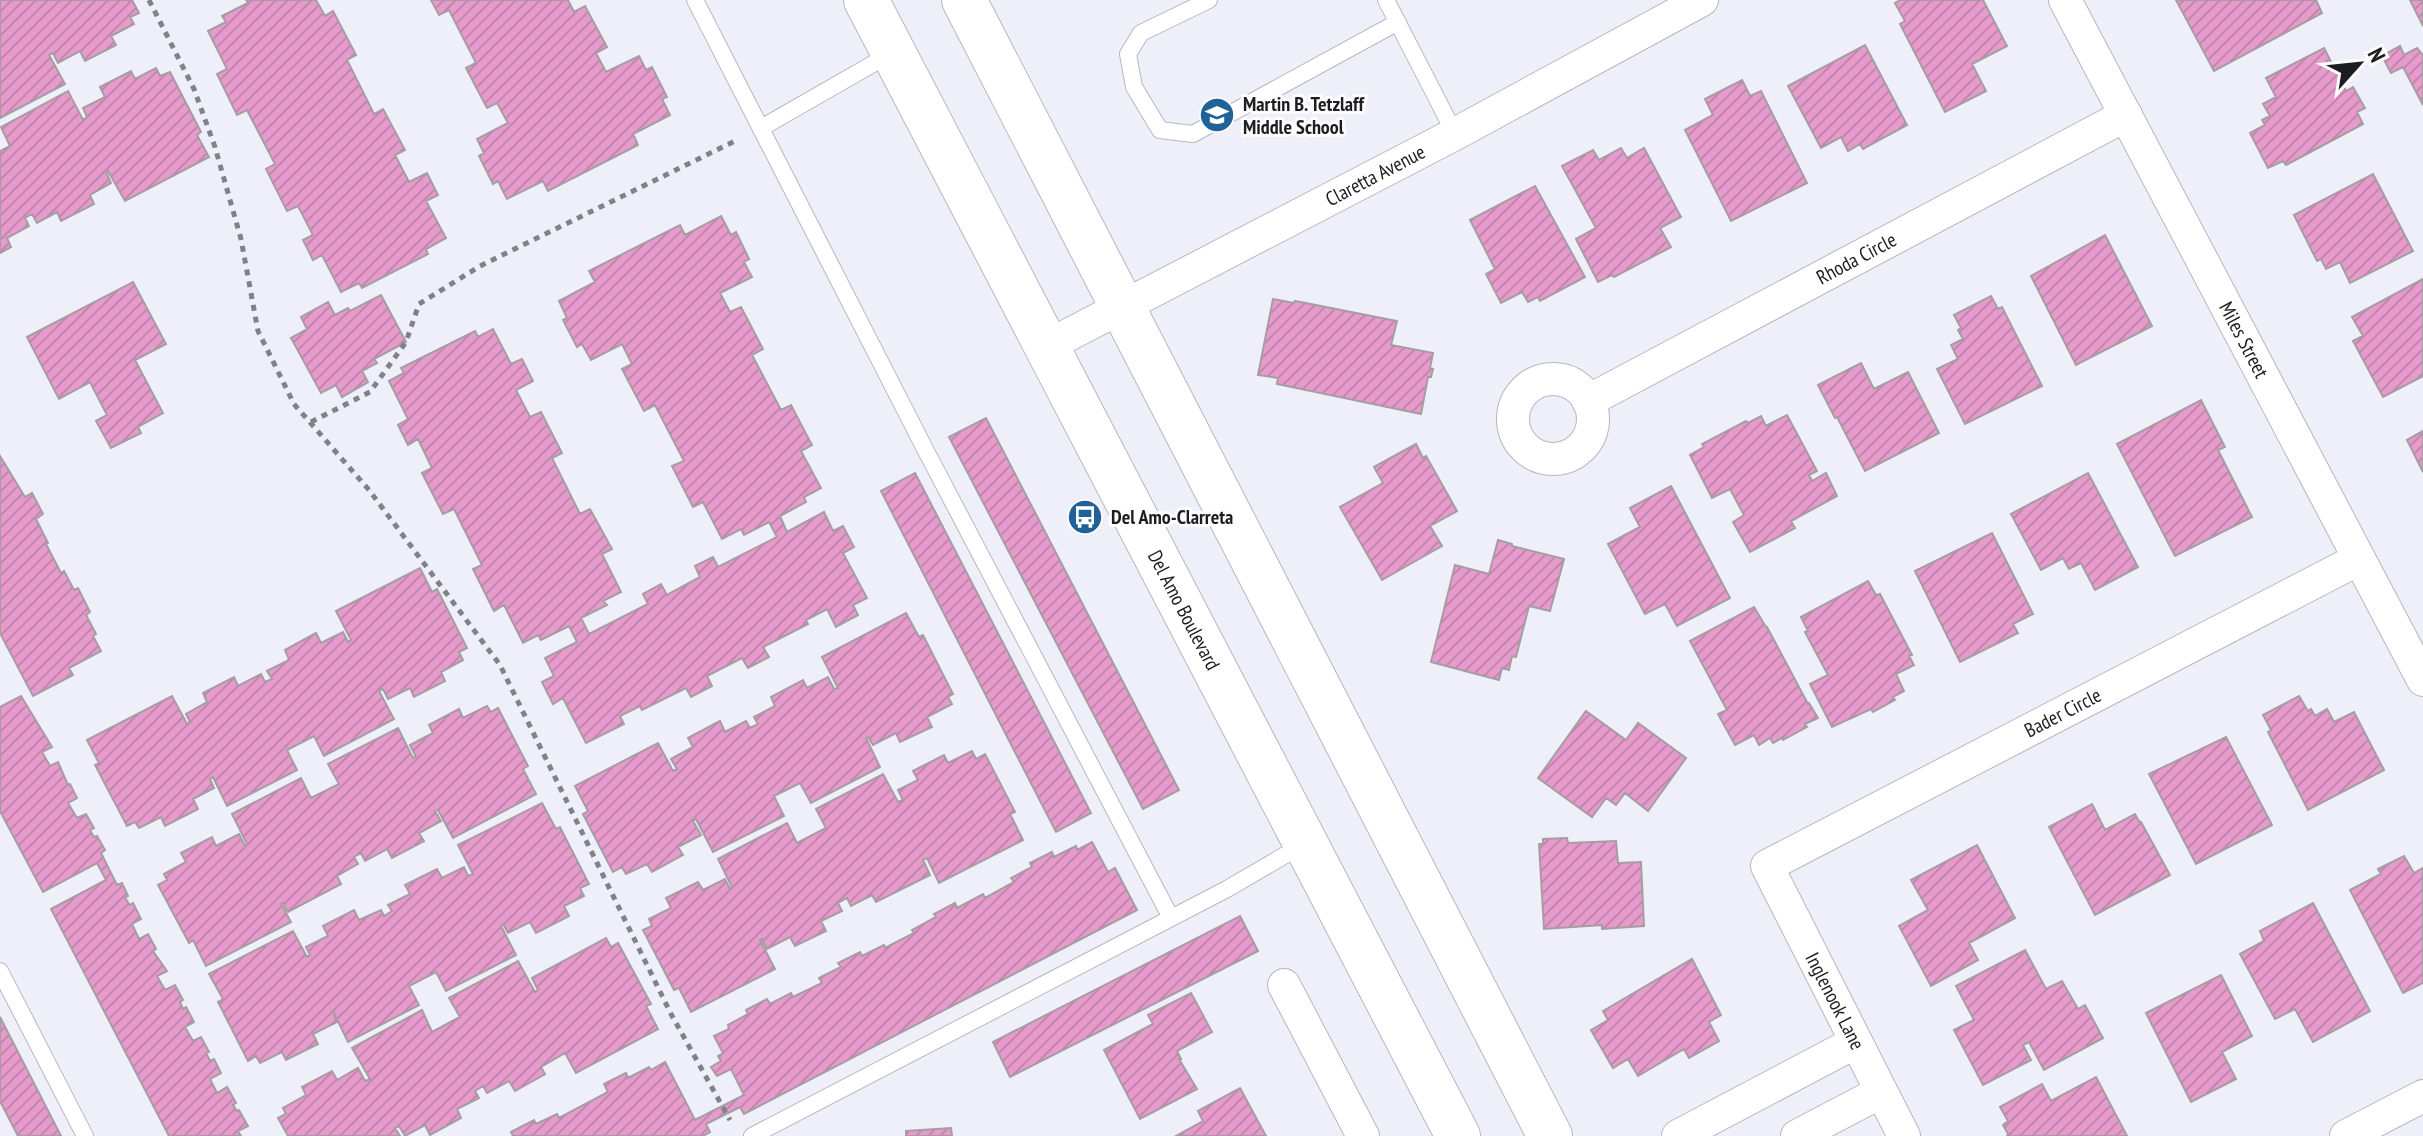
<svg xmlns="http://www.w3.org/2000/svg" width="2423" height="1136" viewBox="0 0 2423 1136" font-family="'PT Sans Narrow',sans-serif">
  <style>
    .building { fill: url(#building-hatch); stroke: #a69da2; stroke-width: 2 }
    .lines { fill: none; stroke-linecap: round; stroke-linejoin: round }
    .lane-casing { stroke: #b6b7c1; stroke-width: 18 }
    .street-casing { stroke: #b6b7c1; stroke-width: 34 }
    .primary-casing { stroke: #b6b7c1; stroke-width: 46 }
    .path { stroke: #818188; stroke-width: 5; stroke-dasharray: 6 6; stroke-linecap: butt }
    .lane { stroke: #fff; stroke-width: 16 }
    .street { stroke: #fff; stroke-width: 32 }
    .primary { stroke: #fff; stroke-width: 44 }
    .labels { text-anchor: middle; stroke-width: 6; stroke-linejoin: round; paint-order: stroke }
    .poi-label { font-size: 20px; font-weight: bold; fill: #1d1d21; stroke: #fdfdfd; text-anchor: start }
    .street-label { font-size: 20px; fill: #1d1d21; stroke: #fdfdfd }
  </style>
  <defs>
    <pattern id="building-hatch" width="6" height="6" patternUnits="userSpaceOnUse" patternTransform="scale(2)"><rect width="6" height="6" fill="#e69bcc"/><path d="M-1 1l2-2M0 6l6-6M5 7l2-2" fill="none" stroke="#c585af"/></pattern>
  </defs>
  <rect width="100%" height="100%" fill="#eeeff9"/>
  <path class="building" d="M0 0H132L139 13 130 17 134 24 111 36 116 45 85 61 80 51 58 63 53 53 49 55 65 84 0 118Z
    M246 0H316L325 16 333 11 356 55 347 60 374 114 383 109 405 150 395 155 409 182 427 173 438 195 426 201 446 238 426 249 428 254 362 288 359 283 341 292 322 255 313 260 303 240 313 235 298 206 287 211 266 169 275 164 247 110 237 115 217 74 227 69 208 31 226 22 222 16 248 3Z
    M431 0H568L574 12 585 6 607 47 596 53 606 72 639 56 646 70 652 67 667 97 662 99 670 115 633 134 638 145 548 191 543 181 507 199 498 181 493 184 479 156 484 153 477 139 508 123 497 103 487 108 466 68 476 63 449 10 439 15Z
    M1900 0H1983L2007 46 1972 64 1986 91 1945 112 1900 24 1905 21 1895 3Z
    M2176 0H2316L2322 13 2214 71Z
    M2410 0H2423V26Z
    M1865 45 1907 125 1863 149 1860 144 1848 151 1841 137 1821 148 1788 86Z
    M2400 46 2404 55 2417 48 2423 55V105L2403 67 2391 73 2382 56Z
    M2324 48 2346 91 2353 87 2365 108 2357 112 2363 124 2286 165 2283 161 2268 168 2250 133 2265 125 2262 120 2270 116 2263 104 2276 97 2266 78Z
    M156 68 160 76 170 72 201 132 197 135 209 157 125 201 108 171 106 172 111 183 90 195 94 204 61 221 57 212 37 223 32 214 25 218 29 226 7 238 11 247 0 253V151L10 146 1 127 68 91 83 120 87 117 83 108 105 97 100 87 131 71 135 79Z
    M1742 80 1750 96 1761 91 1807 183 1731 221 1685 130 1713 115 1705 99Z
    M1621 148 1627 158 1644 148 1681 217 1660 228 1671 247 1614 277 1612 275 1598 282 1576 239 1596 228 1562 166 1593 150 1599 160Z
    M2373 174 2413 251 2350 283 2340 262 2326 269 2321 259 2317 261 2294 215Z
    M1535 186 1585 277 1540 301 1538 297 1528 302 1522 292 1501 303 1486 274 1495 269 1470 220Z
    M721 216 731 235 736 232 749 259 744 262 752 277 720 293 730 312 741 307 763 349 752 355 781 410 791 405 812 445 801 451 821 488 804 497 806 502 780 516 787 532 824 512 833 531 843 526 854 547 843 553 867 598 853 605 858 615 836 627 827 609 806 620 808 624 763 647 769 657 748 668 742 658 707 676 712 686 691 697 686 688 642 710 640 706 620 716 624 724 586 743 563 698 553 704 542 682 554 676 545 658 577 642 569 626 541 640 538 635 523 643 504 605 494 611 473 569 482 565 454 509 443 514 422 473 432 468 418 439 408 445 398 425 408 419 389 381 404 373 401 368 475 331 478 337 493 329 511 364 522 359 533 381 516 390 530 417 541 412 562 453 552 458 580 514 590 509 612 549 602 554 621 592 603 601 607 605 581 618 589 634 648 604 643 594 661 584 667 595 700 577 695 566 713 557 718 567 777 537 769 522 744 535 741 529 722 539 703 502 693 507 672 466 684 461 655 405 644 411 622 369 632 364 622 344 591 360 582 344 577 347 563 320 567 318 559 301 595 282 589 271 680 225 685 235Z
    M2105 235 2152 326 2076 365 2031 276Z
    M2423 279V376L2383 397 2353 341 2363 336 2352 317Z
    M133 282 166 344 135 360 163 413 138 427 141 433 111 448 96 421 107 415 90 382 59 399 27 337Z
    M381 295 406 342 374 359 377 363 362 371 368 382 342 397 336 385 321 393 291 338 307 329 301 317 328 302 335 315 348 308 350 311Z
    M1991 296 1998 309 2002 307 2042 386 1965 424 1937 369 1958 359 1951 345 1963 339 1958 330 1961 328 1954 315Z
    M1273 299 1294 303 1295 301 1397 321 1391 345 1433 353 1430 368 1433 369 1431 377H1428L1421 414 1277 384 1278 378 1258 375Z
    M1861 363 1874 389 1908 372 1939 433 1865 471 1837 417 1835 418 1818 385Z
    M2201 400 2225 447 2218 450 2252 517 2175 556 2117 444Z
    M1787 415 1817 471 1809 475 1812 481 1826 473 1837 496 1791 521 1795 528 1750 552 1733 522 1744 515 1730 489 1712 498 1690 455 1704 447 1702 444 1746 421 1748 423 1761 416 1766 426Z
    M986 418 1179 790 1143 809 949 437Z
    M2423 431V472L2407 440Z
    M1416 444 1423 458 1426 456 1457 511 1430 526 1442 546 1382 580 1340 507 1383 483 1374 467Z
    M0 456 25 497 32 493 43 514 36 519 48 543 46 544 61 573 64 571 74 590 78 588 90 612 86 615 96 634 93 636 101 651 69 668 73 675 33 696 0 633Z
    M915 473 1091 813 1056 832 881 491Z
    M2088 473 2138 567 2095 590 2081 563 2069 569 2063 558 2041 570 2011 514Z
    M1671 486 1730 598 1677 626 1665 604 1645 614 1608 544 1640 527 1630 508Z
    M1992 533 2033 614 2013 624 2018 633 1960 662 1915 571Z
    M1498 540 1512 544V546L1564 559 1550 611 1529 606 1516 657 1512 656 1509 670 1502 668 1499 680 1431 662 1455 565 1489 574Z
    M420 568 432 592 437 589 467 648 459 652 463 660 441 672 445 681 414 697 410 688 388 699 383 689 379 691 394 719 324 756 314 736 287 750 297 770 227 806 213 777 210 779 214 788 193 799 198 809 165 826 161 817 139 828 135 822 127 826 95 765 99 763 87 740 172 696 187 724 190 722 186 714 207 702 203 693 234 677 238 686 261 674 265 682 272 679 267 671 289 660 285 650 316 633 321 643 343 632 348 642 351 640 336 611Z
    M1868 581 1876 595 1880 594 1912 655 1909 656 1914 665 1896 674 1904 691 1893 697 1895 700 1873 712 1871 709 1832 727 1810 684 1828 675 1805 632 1808 631 1801 617Z
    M1754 607 1766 627H1767L1808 704 1809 703 1818 718 1805 724 1807 727 1783 740 1782 738 1773 743 1770 738 1759 745 1754 735 1735 745 1718 714 1727 710 1690 641Z
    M906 613 919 637 923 635 953 694 948 697 952 704 927 717 932 727 900 742 896 733 873 745 868 737 866 738 880 767 811 803 800 783 774 796 784 816 713 852 696 819 693 821 701 835 678 847 683 855 652 872 647 864 626 874 622 867 613 872 583 814 588 811 575 786 658 743 673 771 677 769 671 759 693 747 688 738 720 721 725 732 746 721 750 728 758 724 754 717 775 706 771 697 803 680 807 688 828 677 834 689 838 688 822 657Z
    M21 696 52 747 42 752 50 766 58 762 68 785 70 784 77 798 68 803 77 818 86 814 94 828 90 830 94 837 97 836 105 850 101 853 117 885 122 883 128 896 125 898 130 905 133 903 141 919 132 924 139 939 148 934 156 949 153 951 167 971 157 976 165 990 175 985 183 1000 180 1002 183 1009 186 1007 194 1022 185 1027 193 1041 201 1037 209 1052 206 1053 210 1061 214 1059 221 1073 210 1079 217 1093 227 1087 236 1103 233 1105 237 1111 239 1110 248 1126 238 1131 241 1136H169L51 909 106 880 97 863 43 892 0 811V707Z
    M2299 696 2308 711 2311 709 2315 716 2327 709 2334 722 2354 712 2384 770 2308 810 2268 732 2271 730 2263 715Z
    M487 706 491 712 498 708 528 766 523 769 536 794 453 838 438 810 435 811 441 821 419 833 424 841 392 858 387 849 365 861 361 853 354 857 358 864 337 876 341 884 288 912 283 903 281 904 291 922 206 966 193 940 189 943 158 885 167 880 164 874 186 862 181 853 212 837 216 846 239 834 245 846 247 844 232 814 301 778 311 798 339 784 328 764 398 728 413 758 416 757 410 745 433 733 429 725 459 709 463 718Z
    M1586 711 1626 740 1638 723 1686 758 1648 811 1625 793 1616 805 1606 798 1592 817 1538 778Z
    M2226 737 2272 825 2196 864 2149 774Z
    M972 751 976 759 985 754 1015 812 1010 814 1023 840 939 883 927 858 923 860 930 875 876 902 872 895 851 906 847 898 838 903 842 911 821 921 826 931 795 946 790 937 767 949 762 939 760 940 775 969 691 1012 679 988 674 990 643 930 652 926 649 919 671 908 666 898 698 882 703 890 725 879 730 889 732 887 718 859 787 823 797 843 826 828 816 809 883 774 898 802 903 800 898 790 918 780 913 771 944 755 948 763Z
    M542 803 556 829 560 827 589 884 580 888 584 896 564 906 569 916 536 933 530 922 508 933 503 924 501 926 516 955 446 991 436 972 409 986 419 1005 348 1042 333 1011 337 1022 313 1034 318 1044 286 1060 282 1052 260 1063 256 1056 248 1061 218 1002 223 999 209 974 293 931 307 957 310 955 306 947 328 936 323 926 354 910 359 920 381 910 384 916 392 911 388 905 410 894 405 885 437 869 442 878 464 867 468 876 473 874 458 845Z
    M2092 804 2105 830 2135 814 2140 823 2141 822 2170 875 2095 915 2049 827Z
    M1567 838 1568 843 1616 841 1618 863 1641 862 1644 926 1602 929V925L1544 929 1539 844H1543V839Z
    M1092 842 1108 872 1115 868 1137 910 744 1114 740 1107 706 1124 710 1132 703 1136H513L511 1132 534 1120 536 1124 557 1114 559 1118 608 1092 604 1084 626 1073 628 1078 649 1067 651 1070 665 1062 695 1120 744 1095 731 1069 717 1076 711 1067 721 1061 718 1056 723 1053 714 1036 729 1029 728 1025 748 1014 746 1010 767 999 770 1004 791 993 793 997 822 983 819 978 841 967 838 963 860 952 862 956 884 945 885 948 914 933 912 930 936 917 934 914 955 903 957 908 983 894 985 898 1014 882 1011 878 1032 867 1030 863 1052 852 1054 857 1076 846 1077 850Z
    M1977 845 2015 918 1969 943 1978 960 1931 986 1899 926 1928 910 1911 880Z
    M2404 856 2414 873 2423 868V983L2403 993 2350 890 2381 874 2378 869Z
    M2313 903 2370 1011 2313 1042 2295 1009 2275 1019 2240 954 2264 941 2260 931Z
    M1240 916 1258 951 1010 1077 993 1042Z
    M606 938 611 947 618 943 651 1004 646 1006 658 1029 576 1073 565 1053 541 1067 545 1074 515 1091 509 1081 487 1093 483 1086 475 1091 479 1098 457 1109 461 1118 430 1135 425 1125 405 1136 399 1126 395 1128 400 1136H288L278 1118 286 1114 283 1108 306 1095 302 1087 332 1071 337 1080 358 1068 365 1081 370 1079 352 1048 422 1010 432 1032 460 1017 449 998 518 961 535 992 538 990 532 978Z
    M2025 950 2046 989 2062 981 2078 1009 2085 1005 2103 1038 2044 1070 2029 1042 2023 1045 2031 1060 1983 1085 1954 1030 1974 1020 1956 986Z
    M1692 959 1721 1015 1709 1022 1719 1041 1689 1058 1684 1049 1638 1076 1628 1059 1613 1068 1591 1030 1608 1020 1603 1011Z
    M2221 975 2252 1036 2222 1052 2236 1079 2191 1102 2146 1013Z
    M1191 993 1212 1032 1177 1051 1181 1059H1179L1197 1089 1140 1119 1104 1050 1153 1024 1148 1015Z
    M0 1017 61 1136H18L0 1101Z
    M2096 1077 2127 1136H2007L2008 1134 2003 1125 2008 1121 2000 1107 2042 1084 2051 1101Z
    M1240 1088 1266 1136H1176L1203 1121 1198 1111Z
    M951 1128 952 1136H906V1131Z"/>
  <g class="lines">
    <g class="lane-casing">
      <path id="lane" d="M695 0 925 449 1171 918
        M1209 0 1141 33 1128 54 1134 87 1160 130 1193 134 1398 22
        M1386 0 1455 134
        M761 128 892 53
        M0 971 85 1136
        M752 1136 1227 889 1304 844"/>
    </g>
    <g class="street-casing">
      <g id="street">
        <path id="s1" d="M2065 0 2423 680"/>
        <path id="s2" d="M1047 346 1455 134 1702 0"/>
        <circle cx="1553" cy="419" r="40"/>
        <path id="s3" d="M1588 401 2126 115"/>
        <path d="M1284 985 1363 1136"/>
        <path d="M1678 1136 1856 1042"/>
        <path d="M1797 1136 1881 1092"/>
        <path id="s4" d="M1904 1136 1767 866 2359 559"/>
        <path d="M2346 1136 2423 1096"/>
      </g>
    </g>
    <g class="primary-casing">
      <g id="primary">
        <path id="s5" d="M866 0 1458 1136"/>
        <path d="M964 0 1550 1136"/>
      </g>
    </g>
    <path class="path" d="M149 0 194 89 215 147 241 239 258 331 294 404 369 490 500 665 671 1014 730 1120
      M311 422 370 392 406 342 419 304 480 266 735 141"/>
    <use href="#lane" class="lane"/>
    <use href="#street" class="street"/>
    <use href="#primary" class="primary"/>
  </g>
  <defs>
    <g id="school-disc" transform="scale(1.8)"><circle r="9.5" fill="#206197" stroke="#fdfdfd"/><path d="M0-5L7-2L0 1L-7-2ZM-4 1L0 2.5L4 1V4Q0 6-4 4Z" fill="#fff"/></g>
    <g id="bus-disc" transform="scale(1.8)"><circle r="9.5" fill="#206197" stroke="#fdfdfd"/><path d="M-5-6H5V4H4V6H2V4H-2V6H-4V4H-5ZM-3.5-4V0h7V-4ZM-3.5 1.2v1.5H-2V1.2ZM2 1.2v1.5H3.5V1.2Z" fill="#fff"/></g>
  </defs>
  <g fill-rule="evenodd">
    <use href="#school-disc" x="1217" y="115"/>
    <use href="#bus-disc" x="1085" y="517"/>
  </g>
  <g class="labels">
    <g class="poi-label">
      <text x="1243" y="111">Martin B. Tetzlaff<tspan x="1243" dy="23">Middle School</tspan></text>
      <text x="1111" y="524">Del Amo-Clarreta</text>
    </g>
    <g class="street-label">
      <text dy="7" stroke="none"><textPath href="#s2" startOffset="370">Claretta Avenue</textPath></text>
      <text dy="7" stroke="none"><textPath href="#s3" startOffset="304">Rhoda Circle</textPath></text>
      <text dy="7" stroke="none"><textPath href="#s1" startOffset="384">Miles Street</textPath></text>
      <text dy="7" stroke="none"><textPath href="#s5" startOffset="688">Del Amo Boulevard</textPath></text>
      <text dy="7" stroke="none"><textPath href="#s4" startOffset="636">Bader Circle</textPath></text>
      <text transform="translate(1835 1001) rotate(63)" y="7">Inglenook Lane</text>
    </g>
  </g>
  <g transform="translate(2359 64) rotate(63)" stroke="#fdfdfd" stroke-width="6" paint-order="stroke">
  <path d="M0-6L14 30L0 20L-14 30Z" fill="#1d1d21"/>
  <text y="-12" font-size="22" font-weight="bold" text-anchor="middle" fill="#1d1d21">N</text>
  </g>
</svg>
